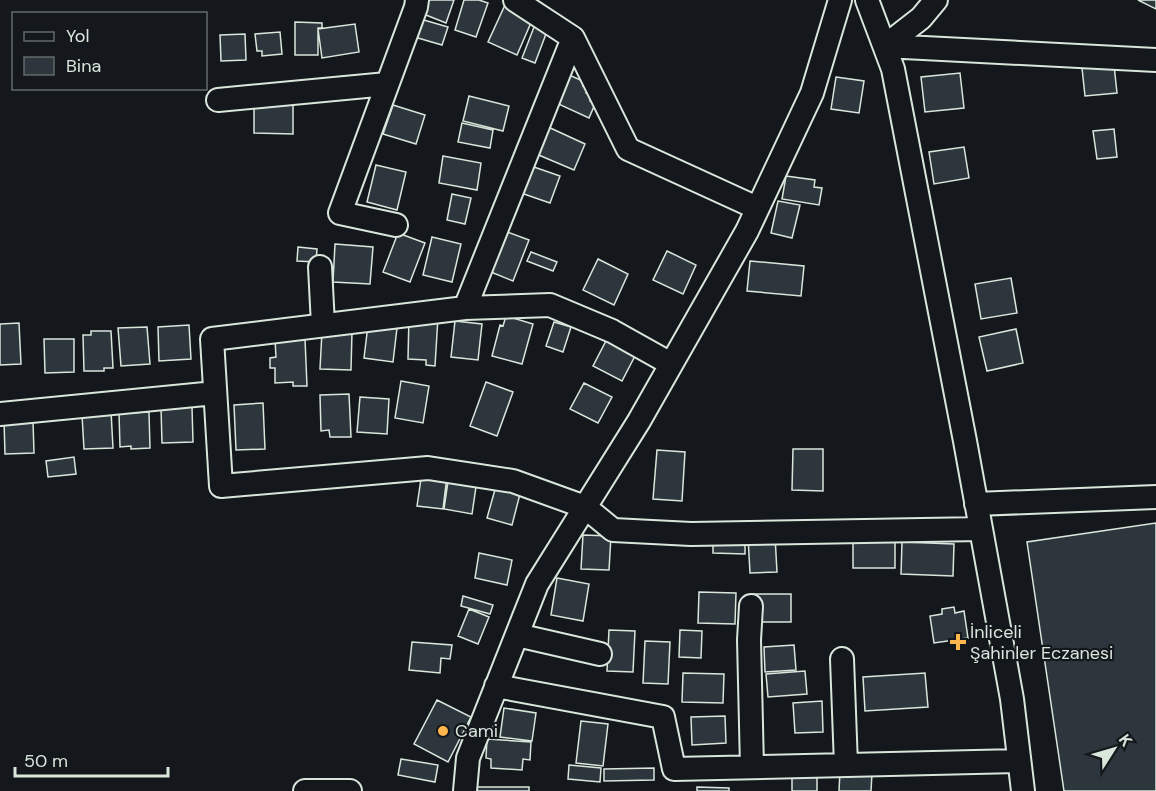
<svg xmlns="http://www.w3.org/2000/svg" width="1156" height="791" viewBox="0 0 1156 791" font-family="'DM Sans',sans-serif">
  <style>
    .building { fill: #2c363c; stroke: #d8e6dc; stroke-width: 1.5 }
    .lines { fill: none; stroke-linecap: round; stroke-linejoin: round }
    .minor-casing { stroke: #d8e6dc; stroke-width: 26 }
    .minor { stroke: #14181c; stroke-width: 22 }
    .poi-dot { fill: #ffb74d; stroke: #14181c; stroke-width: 2 }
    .labels { text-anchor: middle; stroke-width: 4.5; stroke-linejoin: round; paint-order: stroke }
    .poi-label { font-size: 18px; fill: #d8e6dc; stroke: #14181c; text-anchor: start }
  </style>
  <rect width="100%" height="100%" fill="#14181c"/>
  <path class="building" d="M426 0H454L446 23 421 13Z
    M464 0H479L488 3 476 37 455 30Z
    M1138 0H1156V9Z
    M505 5 533 18 517 55 488 42Z
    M417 18 448 27 442 45 411 36Z
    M295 22 322 23V28H318V55H295Z
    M536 22 549 26 535 63 522 58Z
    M355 24 359 52 322 58 318 29Z
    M280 32 282 54 262 56V51H257L255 34Z
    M245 34 246 60 221 61 220 35Z
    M1114 65 1117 93 1085 96 1082 68Z
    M960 73 964 108 925 112 921 77Z
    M567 74 585 82 583 86 588 88 586 93 592 96 590 101 595 104 589 118 554 102Z
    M836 77 864 81 859 113 831 109Z
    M469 96 509 106 503 131 463 121Z
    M254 104 293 105V134L254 133Z
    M393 105 425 115 416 144 383 134Z
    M462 123 493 130 490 148 458 142Z
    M546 126 585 144 574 170 534 153Z
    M1114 129 1117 157 1097 159 1093 131Z
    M964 147 969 178 934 184 929 152Z
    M443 156 481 163 477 190 439 183Z
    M376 165 406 172 397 210 367 202Z
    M531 166 560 176 550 203 521 193Z
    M786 176 815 180 814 187 822 188 819 205 782 199Z
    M452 194 471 198 465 224 447 220Z
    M778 201 800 205 792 238 771 233Z
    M502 230 529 240 513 281 486 270Z
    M398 233 425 243 410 282 383 272Z
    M432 237 461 244 452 282 423 275Z
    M335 244 373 247 370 284 333 282Z
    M298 247 317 249 316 262 297 261Z
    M667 251 696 265 683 294 653 280Z
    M531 252 557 262 553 271 527 261Z
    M598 259 628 274 614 305 583 290Z
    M750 261 804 266 801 296 747 291Z
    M1011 278 1017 313 981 319 975 284Z
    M409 316 438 317 435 366 426 365V360L408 359Z
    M506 316 533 324 522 364 492 356 500 325 503 326Z
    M455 321 482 324 478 360 451 357Z
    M554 322 571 327 563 352 546 346Z
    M19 323 21 364 0 365V324Z
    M189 325 191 359 159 361 158 327Z
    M368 325 397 328 393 362 364 358Z
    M147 327 150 364 121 366 118 328Z
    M1016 329 1023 363 987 371 979 337Z
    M91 331H111L113 368H104V371H84L83 335H91Z
    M322 331 352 332 351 370 320 369Z
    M608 337 637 352 622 381 593 366Z
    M44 339H74V372L45 373Z
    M305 339 307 386H293V382L275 383V368H270V358L276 357 275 340Z
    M401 381 429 386 423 423 395 418Z
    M486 382 513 392 497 436 470 426Z
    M584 383 612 397 598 423 570 409Z
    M349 394 351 437H330L329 430 321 431 320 395Z
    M360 397 389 399 387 434 357 432Z
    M263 403 265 449 236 450 234 405Z
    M192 407 193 442 162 443 161 408Z
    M111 411 113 448 84 449 82 415Z
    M149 412 150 448 131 449V446L120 447 119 413Z
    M4 421H33L34 453 5 454Z
    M793 449H823V491L792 490Z
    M657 450 685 452 682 501 653 499Z
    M74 457 76 474 48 477 46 461Z
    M422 472 447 476 443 509 417 506Z
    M449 475 477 480 472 514 444 509Z
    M496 486 520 494 512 525 487 518Z
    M1156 523V791H1064L1027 542Z
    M583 535 611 536 609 570 581 569Z
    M713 536 745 537V554L713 553Z
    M775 536 777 572 750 573 748 537Z
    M853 537H895V568H853Z
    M902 542 954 544 953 576 901 574Z
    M479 553 512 560 507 585 475 578Z
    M557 578 589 584 583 621 551 615Z
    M699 592 736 593 735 624 698 623Z
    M752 594H791V622H752Z
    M463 596 493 605 490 614 461 606Z
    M954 607 955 613 964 611 968 638 934 643 930 616 942 614V609Z
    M469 609 489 617 478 644 458 636Z
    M609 630 635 631 633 672 607 671Z
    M680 630 702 631 701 658 679 657Z
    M645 641 670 642 668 684 643 683Z
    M412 642 452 645 450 659 441 658 440 673 409 670Z
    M794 645 796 670 765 672 764 647Z
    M805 671 807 694 768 697 766 674Z
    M683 673 724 674 723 703 682 702Z
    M925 673 928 707 865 711 863 677Z
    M437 700 471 717 448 762 414 744Z
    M822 701 823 732 795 733 793 703Z
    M504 708 536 713 532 741 500 737Z
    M725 716 726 743 692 745 691 717Z
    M581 721 608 724 603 766 576 763Z
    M487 739 531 742 530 760 523 759 522 770 491 768V759L486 758Z
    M401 759 438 765 435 782 398 775Z
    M569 765 601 768 600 782 568 779Z
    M654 768V780L604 781V769Z
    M817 770V791H792V771Z
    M840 771 872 773 871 791H839Z
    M476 787H529V791H476Z
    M697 787 729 788V791H697Z"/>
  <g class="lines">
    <g class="minor-casing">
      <path id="minor" d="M515 0 573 38 628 149 757 208
        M867 0 893 69 965 441 1012 699 1023 791
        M885 46 1156 60
        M885 46 921 18 936 0
        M218 100 387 84
        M396 225 340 213 416 7 417 0
        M320 267 323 325
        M465 308 573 38
        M671 364 612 331 550 305 465 308 212 339 221 486 428 468 513 481 585 507 613 530 691 534 981 529
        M0 414 215 393
        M976 504 1156 497
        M751 606 749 640 752 767
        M517 635 600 654
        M842 659 846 765
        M496 686 663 717 674 769 1019 761
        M305 791H350
        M465 791 468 758 537 584 639 421 747 231 812 93 840 0"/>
    </g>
    <use href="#minor" class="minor"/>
  </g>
  <g class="poi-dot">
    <path d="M955 633h6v6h6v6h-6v6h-6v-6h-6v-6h6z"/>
    <circle cx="443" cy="731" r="6"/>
  </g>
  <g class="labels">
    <g class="poi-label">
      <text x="970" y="638">İnliceli<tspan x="970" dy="21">Şahinler Eczanesi</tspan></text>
      <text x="455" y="737">Cami</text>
    </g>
  </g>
  <rect x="12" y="12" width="195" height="78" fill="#14181c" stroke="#626a69" stroke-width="1.5"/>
  <rect x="24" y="32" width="30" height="9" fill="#14181c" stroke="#626a69" stroke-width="1.5"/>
  <text x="66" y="42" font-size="18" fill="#d8e6dc">Yol</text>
  <rect x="24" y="57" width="30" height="18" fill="#2c363c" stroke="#626a69" stroke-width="1.5"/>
  <text x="66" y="72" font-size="18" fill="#d8e6dc">Bina</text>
  <g transform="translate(1114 749) rotate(53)" stroke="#14181c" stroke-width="4.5" paint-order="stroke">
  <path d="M0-4.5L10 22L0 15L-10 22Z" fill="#d8e6dc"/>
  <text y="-9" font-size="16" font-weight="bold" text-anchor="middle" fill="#d8e6dc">K</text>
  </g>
  <path d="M15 767v9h153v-9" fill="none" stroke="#d8e6dc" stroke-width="3"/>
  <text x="24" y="767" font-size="18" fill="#d8e6dc" stroke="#14181c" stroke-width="4.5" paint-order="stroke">50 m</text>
</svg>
